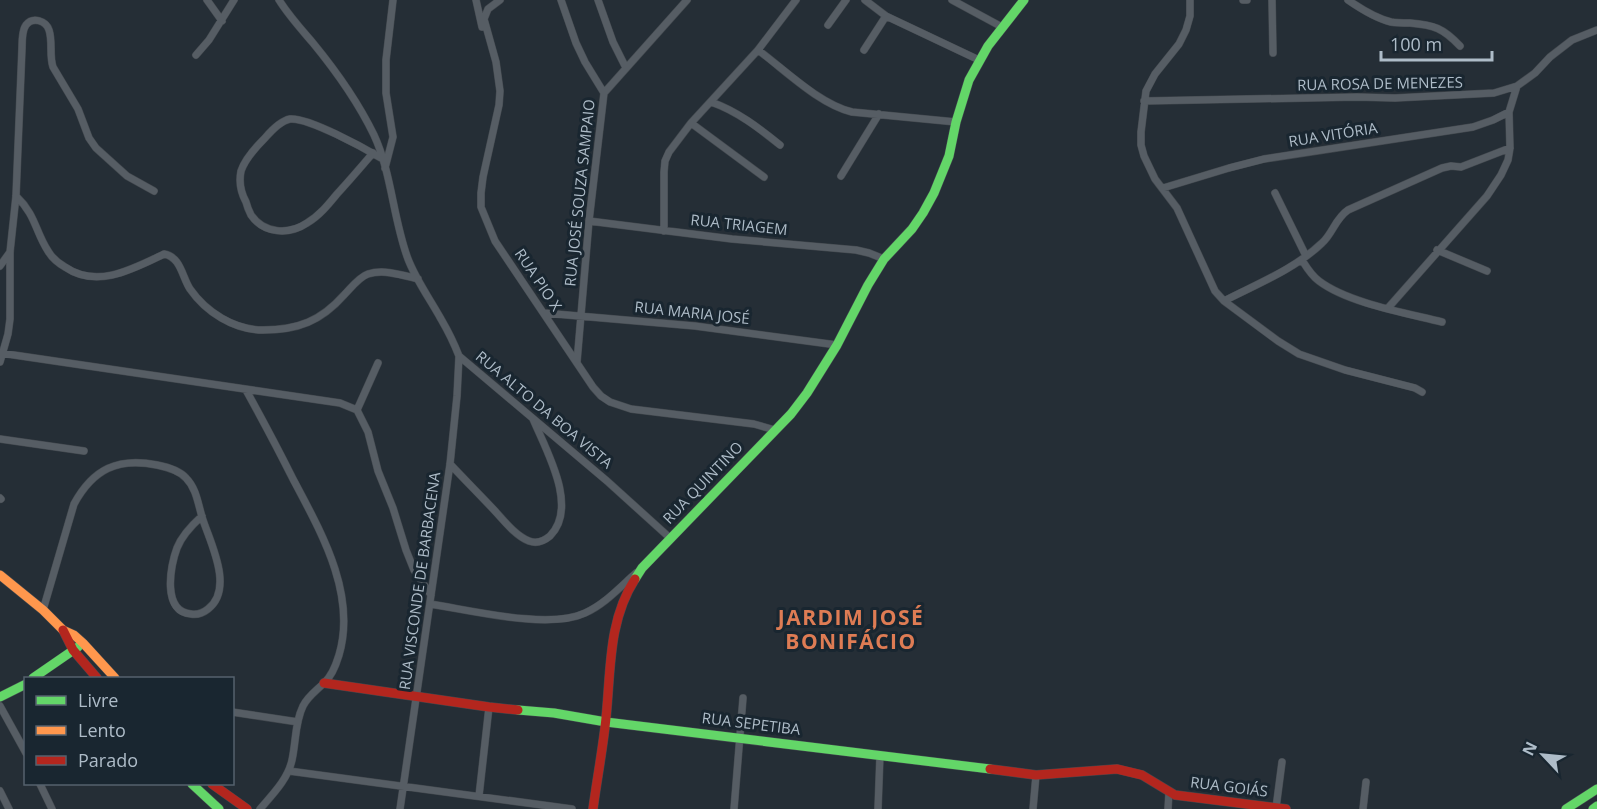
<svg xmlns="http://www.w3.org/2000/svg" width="1597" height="809" viewBox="0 0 1597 809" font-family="'Open Sans',sans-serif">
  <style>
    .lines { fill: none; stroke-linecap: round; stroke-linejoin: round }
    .street-casing { stroke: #42484e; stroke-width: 8 }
    .fast-casing { stroke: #42484e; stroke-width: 10 }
    .slow-casing { stroke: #42484e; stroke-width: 10 }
    .jam-casing { stroke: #42484e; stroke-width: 10 }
    .street { stroke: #565d64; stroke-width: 7 }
    .fast { stroke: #63d668; stroke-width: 9 }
    .slow { stroke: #ff974d; stroke-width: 9 }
    .jam { stroke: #b3261e; stroke-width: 9 }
    .labels { text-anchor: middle; stroke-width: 6; stroke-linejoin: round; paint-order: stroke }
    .street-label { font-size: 15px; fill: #aebcc8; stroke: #192630 }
    .district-label { font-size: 21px; font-weight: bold; letter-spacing: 1.5px; fill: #de7c54; stroke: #192630 }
  </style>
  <rect width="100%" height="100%" fill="#252e36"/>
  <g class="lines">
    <g class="street-casing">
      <path id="street" d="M207 0 222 21
        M279 0C289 16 301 29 313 43 336 71 358 102 374 135 392 174 393 219 408 259 416 280 430 299 441 319 448 331 454 343 459 356L607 481 670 538
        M476 0 482 27
        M500 0 488 9 484 19 496 62 500 91 499 105 483 177 481 193V207L495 241 593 387 601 396 610 402 631 409 754 424 775 430
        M561 0 576 43 585 62 604 93 589 221 577 362
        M598 0 613 42 626 68
        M865 0 886 16 979 60
        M952 0 1002 27
        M1190 0V16L1186 30 1179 44 1155 74 1146 91 1141 132V145L1144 156 1155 179 1177 208 1215 291 1224 301 1278 341 1299 354 1345 370 1415 388 1422 392
        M1243 0H1247
        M1272 0 1273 53
        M1348 0C1361 9 1375 18 1391 22 1397 23 1403 23 1410 23 1434 25 1443 28 1460 46
        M828 25 846 0
        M758 50C785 70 819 104 852 112L956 122
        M864 50 886 16
        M196 55 209 40 234 0
        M604 93 687 0
        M1144 101 1357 97 1395 98 1494 93 1517 86 1535 73 1550 57 1572 40 1597 30
        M711 102C737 111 759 128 780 145
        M691 123 764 177
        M373 153C361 167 349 181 337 194 328 205 319 216 307 223 289 235 264 234 251 215 249 211 247 206 246 202 241 193 239 181 241 171 245 159 256 147 265 138 271 131 280 121 290 119 308 117 364 148 381 158
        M385 168 393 137 386 93V60L393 0
        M841 176 879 114
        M1163 188 1229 168 1264 159 1473 127 1493 120 1509 112
        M1275 193 1306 256
        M16 196C36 215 35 231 48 251 52 258 58 263 65 267 97 289 133 269 164 254 181 257 182 277 190 289 206 312 234 330 263 330 298 330 321 321 344 295 351 288 359 277 368 274 384 269 402 275 418 279
        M589 221 732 239 856 250 869 253 884 259
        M664 231V172L665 161 669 152 691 123 758 50 796 0
        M1437 250 1487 271
        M1302 260C1307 268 1311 275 1319 281 1348 303 1406 313 1442 322
        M0 266 10 252
        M1224 301C1257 284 1295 269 1322 243 1333 233 1335 219 1348 210L1442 168 1451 166 1461 167 1510 148
        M1388 308 1487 196 1501 175 1508 160 1510 148 1509 112 1517 86
        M544 313 695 326 837 345
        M0 353 340 403 357 410 368 432 378 471 393 508 406 550 414 570 431 595
        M0 362 8 334 10 319V252L16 196 22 48C22 41 22 30 26 25 33 16 46 21 49 30 53 42 49 55 53 67L78 109 89 138 96 148 127 176 154 191
        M246 390C262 419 278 449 293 479 321 532 357 594 339 655 336 665 332 676 324 683 316 691 308 696 303 706 295 722 296 742 292 760 288 779 273 794 260 809
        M357 410 378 363
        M0 439 84 451
        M450 464C465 480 480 495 495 511 504 521 516 536 529 541 537 544 544 541 550 536 579 507 546 450 533 419
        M0 498 1 499
        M430 604C470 610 549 630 585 613 605 604 620 587 636 573
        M43 610 74 504C93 469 118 457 157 465 167 467 179 470 186 478 197 489 198 505 203 520 211 544 234 589 208 609 203 613 197 615 191 614 162 612 170 566 177 548 182 535 192 525 202 516
        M0 706 26 753
        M232 712 298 722
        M289 771 572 809
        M40 784 52 809
        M0 791 9 809
        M479 796 489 707
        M1276 808 1282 762
        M400 809 450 464 457 396 459 356
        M734 809 743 698
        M878 809 880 755
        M1033 809 1036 775
        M1168 809 1169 792
        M1363 809 1366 782"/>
    </g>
    <g class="fast-casing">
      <path id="fast" d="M635 579 642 568 791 414 807 393 837 345 868 285 884 259 912 229 923 213 934 193 949 156 956 122 969 80 988 46 1024 0
        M33 678 78 647
        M0 697 26 684
        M518 710 554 713 606 722 990 769
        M192 784 219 809
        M1566 809 1597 789
        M1593 809 1597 806"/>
    </g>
    <g class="slow-casing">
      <path id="slow" d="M0 575 43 610 63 630 74 635 83 643 115 678"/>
    </g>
    <g class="jam-casing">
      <path id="jam" d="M63 630 73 650 97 678
        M324 683 489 707 518 710
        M990 769 1036 775 1117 769 1142 775 1175 795 1286 809
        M212 784 247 809
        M593 809C597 779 603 748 606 718 611 670 608 621 635 579"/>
    </g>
    <use href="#street" class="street"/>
    <use href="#fast" class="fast"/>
    <use href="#slow" class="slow"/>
    <use href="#jam" class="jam"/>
  </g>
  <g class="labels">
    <g class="street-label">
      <text transform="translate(1380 84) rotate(-1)" y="5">RUA ROSA DE MENEZES</text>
      <text transform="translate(1333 135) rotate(-9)" y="5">RUA VITÓRIA</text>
      <text transform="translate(580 193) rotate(-84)" y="5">RUA JOSÉ SOUZA SAMPAIO</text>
      <text transform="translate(739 225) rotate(6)" y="5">RUA TRIAGEM</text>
      <text transform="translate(538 280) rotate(56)" y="5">RUA PIO X</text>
      <text transform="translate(692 313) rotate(6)" y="5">RUA MARIA JOSÉ</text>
      <text transform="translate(544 410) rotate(40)" y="5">RUA ALTO DA BOA VISTA</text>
      <text transform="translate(703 483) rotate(-46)" y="5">RUA QUINTINO</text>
      <text transform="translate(420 581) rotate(-82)" y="5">RUA VISCONDE DE BARBACENA</text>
      <text transform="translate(751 724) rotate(7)" y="5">RUA SEPETIBA</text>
      <text transform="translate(1229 787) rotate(7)" y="5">RUA GOIÁS</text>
    </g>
    <g class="district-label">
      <text x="851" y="625">JARDIM JOSÉ<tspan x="851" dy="24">BONIFÁCIO</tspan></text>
    </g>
  </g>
  <rect x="24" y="677" width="210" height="108" fill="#192630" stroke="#55626d" stroke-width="1.5"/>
  <rect x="36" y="696" width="30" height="9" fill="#63d668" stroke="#55626d" stroke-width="1.5"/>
  <text x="78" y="707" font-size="18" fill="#aebcc8">Livre</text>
  <rect x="36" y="726" width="30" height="9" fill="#ff974d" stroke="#55626d" stroke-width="1.5"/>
  <text x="78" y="737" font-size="18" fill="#aebcc8">Lento</text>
  <rect x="36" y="756" width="30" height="9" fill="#b3261e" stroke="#55626d" stroke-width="1.5"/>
  <text x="78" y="767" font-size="18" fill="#aebcc8">Parado</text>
  <g transform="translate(1543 755) rotate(296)" stroke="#192630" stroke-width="4.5" paint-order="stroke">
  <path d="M0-4.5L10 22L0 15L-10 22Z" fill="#aebcc8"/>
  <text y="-9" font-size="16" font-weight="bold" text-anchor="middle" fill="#aebcc8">N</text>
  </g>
  <path d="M1381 51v9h111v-9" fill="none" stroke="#aebcc8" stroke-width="3"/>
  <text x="1390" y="51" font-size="18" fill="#aebcc8" stroke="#192630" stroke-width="4.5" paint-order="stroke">100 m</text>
</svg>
